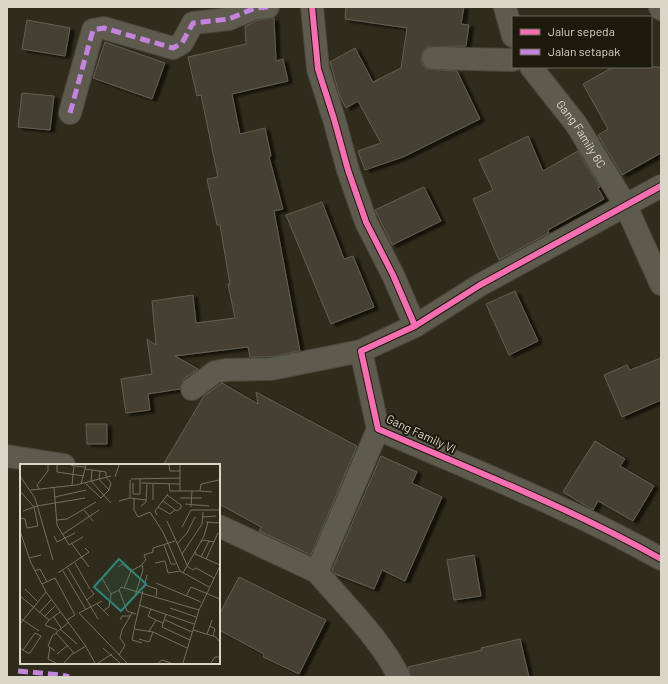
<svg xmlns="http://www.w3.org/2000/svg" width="668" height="684" viewBox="0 0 668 684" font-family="Barlow,sans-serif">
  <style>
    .building { fill: #454033; stroke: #645f51; filter: url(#shadow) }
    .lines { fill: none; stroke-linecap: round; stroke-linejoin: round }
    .street-casing { stroke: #49473a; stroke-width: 24 }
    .street { stroke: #5c5b4d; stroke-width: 22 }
    .quiet { stroke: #c483df; stroke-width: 5; stroke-dasharray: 10 5; stroke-linecap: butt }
    .cycleway-casing { stroke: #1c1a0c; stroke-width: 8 }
    .cycleway { stroke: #f96db3; stroke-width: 6 }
    .labels { text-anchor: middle; stroke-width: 4; stroke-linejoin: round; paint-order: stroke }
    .street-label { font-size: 12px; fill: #dad7c6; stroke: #1c1a0c }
    .inset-road { fill: none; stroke: #73705f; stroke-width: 1 }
    .view { fill: #2d857b; fill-opacity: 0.15; stroke: #2d857b; stroke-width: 2 }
    .inset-edge { fill: none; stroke: #dad7c6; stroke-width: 2 }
  </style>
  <defs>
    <filter id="shadow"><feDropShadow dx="4.5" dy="2.5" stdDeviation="1" flood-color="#0009"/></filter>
  </defs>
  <rect width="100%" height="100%" fill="#2f2c1b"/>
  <path class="building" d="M346 7H464L461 24 469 25 466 46 427 47 423 51 421 58 422 64 427 69 457 71 480 119 403 157 365 170 358 151 381 143 358 101 346 108 340 97 330 62 355 48 373 82 401 68 407 28 345 19Z
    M274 18 276 61 283 59 288 81 232 94 240 134 265 128 271 156 269 157 283 209 274 211 300 351 270 357H250L248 347 175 356 198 369 184 379 180 389 148 394 150 410 126 413 121 379 152 374 147 339 156 345 152 301 193 295 196 323 235 318 228 284H230L220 225H217L207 179 218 177 201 95 197 96 188 57 246 44 245 26 258 20Z
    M27 20 70 28 65 56 22 49Z
    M105 42 165 63 152 99 93 78Z
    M613 67H661V153L622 175 598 135 608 129 583 84Z
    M22 93 54 96 50 130 18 127Z
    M528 136 543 171 578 151 600 187 598 188 604 199 548 230 549 233 499 260 473 199 493 190 479 160Z
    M424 187 441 221 392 245 375 210Z
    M322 202 344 259 353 256 374 307 331 324 286 215Z
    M515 291 538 341 509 355 486 304Z
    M661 358V400L622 417 604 375 627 365 630 370Z
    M222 383 258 404 256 392 357 446 311 555 259 531 261 527 219 504V465H163L204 396Z
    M86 424H107V444H87Z
    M595 441 625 459 620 466 654 486 633 521 598 501 593 510 563 492Z
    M381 456 417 472 412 483 442 497 405 581 382 570 374 589 335 574 332 570Z
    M474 555 481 596 454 600 447 560Z
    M239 577 326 620 299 674 263 657 264 654 219 630V615Z
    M520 639 529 677H411L408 667 482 650 481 648Z"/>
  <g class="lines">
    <g class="street-casing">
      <g id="street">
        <path d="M312 7 318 69 334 119 348 170 366 222 393 275 415 326"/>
        <path d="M505 7 513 36"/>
        <path d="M660 7 661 9"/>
        <path d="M433 58 513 60"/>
        <path id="s1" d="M531 67 576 124 626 206 661 284"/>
        <path d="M70 113 93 30 104 28 173 48 182 43 193 23 229 19 255 8 268 7"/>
        <path d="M661 186 480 285 415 326 361 351 378 429C472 470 571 508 661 559"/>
        <path d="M192 389 215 372 225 370 271 369 361 351"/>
        <path d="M378 429 317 572C345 605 380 638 399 677"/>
        <path d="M7 456 64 465"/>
        <path d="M219 526 317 572"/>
      </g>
    </g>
    <use href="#street" class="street"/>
    <path class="quiet" d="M70 113 93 30 104 28 173 48 182 43 193 23 229 19 255 8 268 7
      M18 671 62 675 69 677"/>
    <g class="cycleway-casing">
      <path id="cycleway" d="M312 7 318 69 334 119 348 170 366 222 393 275 415 326
        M661 186 480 285 415 326 361 351 378 429C472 470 571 508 661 559"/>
    </g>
    <use href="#cycleway" class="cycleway"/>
  </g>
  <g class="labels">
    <g class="street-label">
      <text dy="4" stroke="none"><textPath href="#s1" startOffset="84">Gang Family 6C</textPath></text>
      <text transform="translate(421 434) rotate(25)" y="4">Gang Family VI</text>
    </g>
  </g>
  <g transform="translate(20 464)">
    <rect width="200" height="200" fill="#2f2c1b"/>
    <path class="inset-road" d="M37 1V8L64 12M51 1 54 2 52 21M149 1 150 7H160M200 1V19M54 2 66 3M65 5 86 8V13L91 19 89 26M72 6 71 17 91 39M0 12 15 34 33 96M95 13 99 1M111 15 160 14M65 19 81 34 89 26 79 15 80 7M113 19V30H120V15M121 19 160 20M61 20 66 1M149 20 150 27H180L181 20 199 16M34 23 37 61 49 81 63 73M19 25 17 21 28 7V1M11 26 56 21 91 12M0 27 14 43 18 62 7 64 5 55 0 54M160 27V1M180 27 192 28M35 33 66 26M110 34V16M160 34H182M114 35V46L118 53 130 48 143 68 160 107M133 36V20M99 37 110 34 126 36M143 37 157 47 161 44V41L147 31M165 40 189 42M121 42 126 38 127 20M138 43 150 50 155 46M171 43 172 27M64 46 73 57M171 46H200M3 47 17 42 65 34M137 51 135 47 148 30M183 53 196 52M37 56 47 55 76 38M147 57 167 101M186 58 200 59M162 63 171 46M0 67 11 99 26 128 65 181 75 199M43 70 79 46M34 72 37 78 55 69M181 78 184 76 194 78M52 80 69 103M157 80 167 69 175 53M144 81 151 100H156M176 88 175 90 200 101M162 90 182 60 183 48M181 93 189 77M9 94 21 91M186 95 198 69M55 99 70 125M135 99 145 97 148 109 160 107 189 123M167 102 173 106 176 104 194 114M98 103 102 100 111 107M48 104 78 155M15 107 20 105 27 118M43 107 66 146M38 109 69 88 65 84M163 109 184 72 188 58M82 114 91 130M136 119 181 138M22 120 35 114 55 151 47 156M125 121 137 125 136 132M104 124 111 107 122 101M124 124 127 111M5 125 17 137M123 127 114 165 133 168 167 184M0 132 29 156 40 148M115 132 123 106 122 100 126 96 124 91 133 88V84L155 77M166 132 171 123 200 135M67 136 74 130 71 126M82 137 59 149 107 199M77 140 89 152M119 141 174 160M150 144 176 153M131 145 128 152 136 156M83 147 89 143 91 130 99 126M19 149 31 136M116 150 107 147 99 126 101 123 179 146M146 150 142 163 170 176M24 153 35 142M34 153 41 164M0 154 19 167M29 156 25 161 37 166M100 156 102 152H110M145 156 172 168M0 160 26 128M190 162 195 165 193 172M40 165 57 180M114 166 112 176 122 179M173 166 196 173 200 178M129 167 136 156 143 159M36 169 54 189M187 170 192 156M119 175 129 178 133 168M30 183 28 195 36 199M0 184 3 186 8 189H10L21 172 15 169 3 186M83 184 100 199M35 187 28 182 32 172 49 158M37 190 48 181M99 191 105 181 100 174 102 166 112 149M44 199 51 191 66 182M78 199 92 190M138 199 142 196 151 199M163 199 179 146 200 102M191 199 195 193H200"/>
    <path class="view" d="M99 95 126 120 101 147 74 123Z"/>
    <rect width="200" height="200" class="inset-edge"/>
  </g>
  <rect width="668" height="684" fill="none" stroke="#dad7c6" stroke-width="16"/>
  <rect x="512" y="16" width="140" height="52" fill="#1c1a0c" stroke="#686656"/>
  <rect x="520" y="29" width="20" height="6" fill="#f96db3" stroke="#686656"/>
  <text x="548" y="36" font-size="12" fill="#dad7c6">Jalur sepeda</text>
  <rect x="520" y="49" width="20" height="6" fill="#c483df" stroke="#686656"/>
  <text x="548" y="56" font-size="12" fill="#dad7c6">Jalan setapak</text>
</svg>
